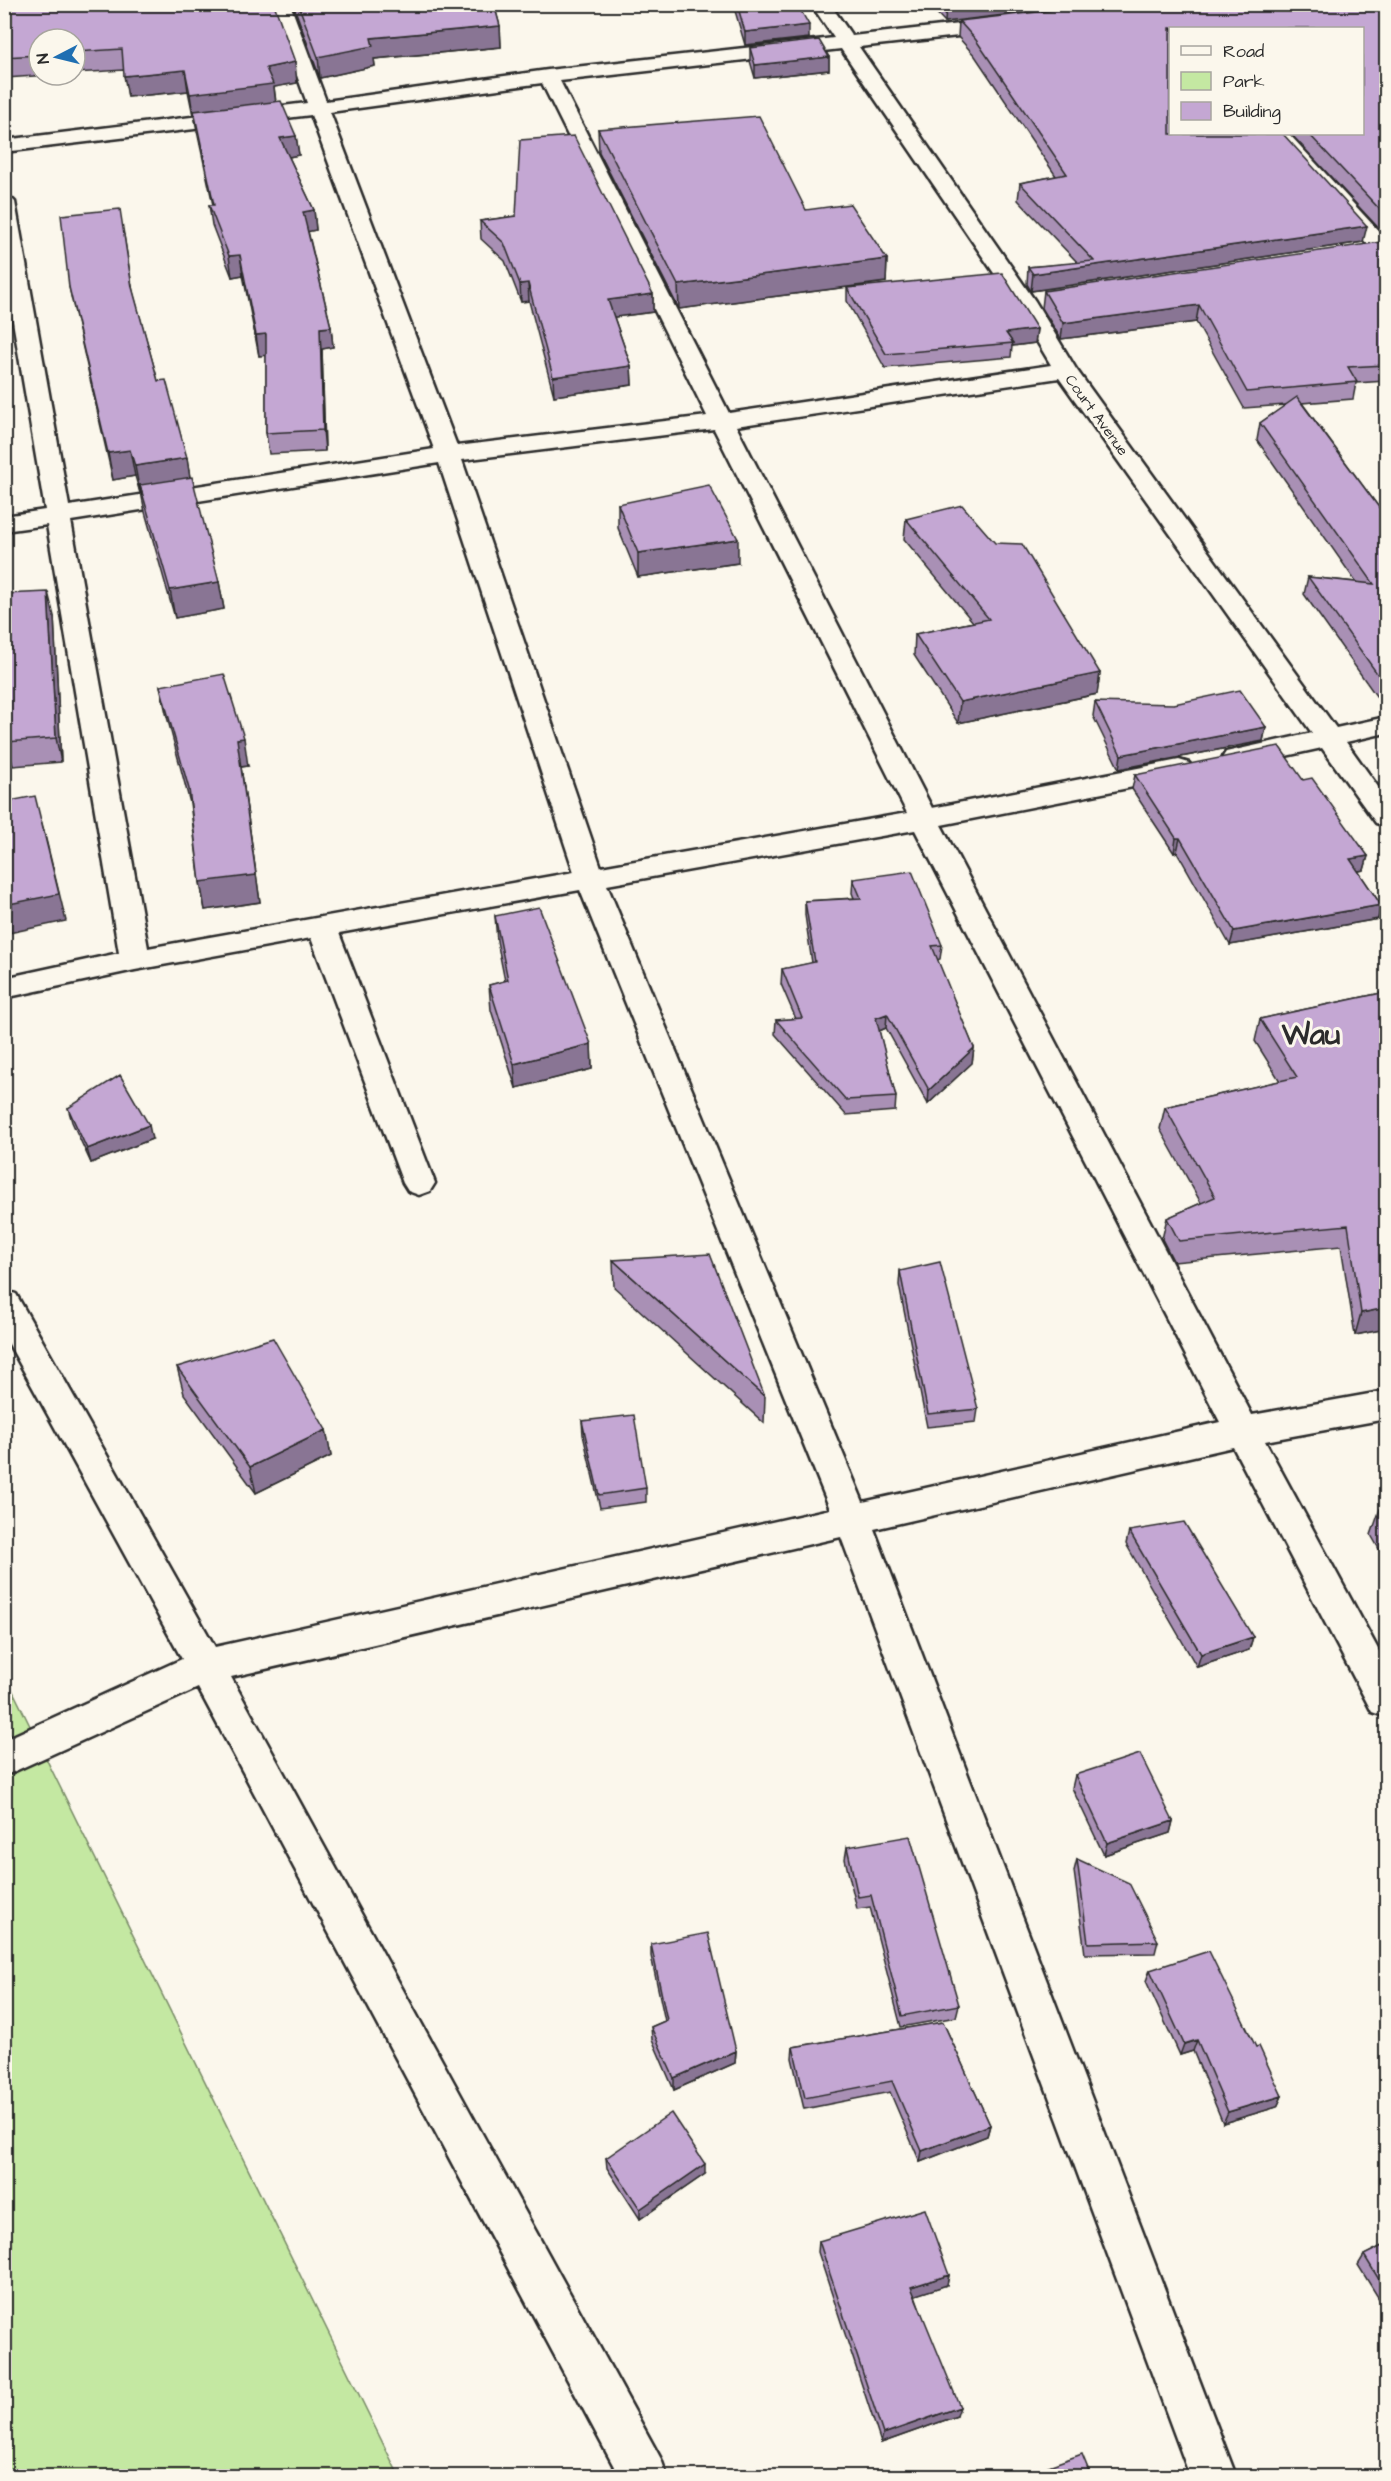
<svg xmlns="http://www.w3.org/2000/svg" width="1391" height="2481" viewBox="0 0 1391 2481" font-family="'Architects Daughter',sans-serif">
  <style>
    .green { fill: #c4e8a2; stroke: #788a66; stroke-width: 1.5 }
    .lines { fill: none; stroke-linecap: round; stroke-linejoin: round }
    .minor-casing { stroke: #2b2b2b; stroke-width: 5 }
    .minor { fill: #fbf7ec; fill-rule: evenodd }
    .wall { fill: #a990b5; stroke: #2b2b2b; stroke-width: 1.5 }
    .shaded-wall { fill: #897594; stroke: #2b2b2b; stroke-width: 1.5 }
    .building { fill: #c4a7d3; stroke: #2b2b2b; stroke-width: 1.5 }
    .labels { text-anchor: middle; stroke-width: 6; stroke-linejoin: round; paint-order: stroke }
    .far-street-label { font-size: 15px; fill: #2b2b2b; stroke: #fbf7ec }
    .town-label { font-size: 30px; font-weight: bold; fill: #2b2b2b; stroke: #fbf7ec }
  </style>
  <rect width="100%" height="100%" fill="#fbf7ec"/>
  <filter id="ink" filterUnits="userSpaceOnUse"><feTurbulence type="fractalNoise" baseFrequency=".0167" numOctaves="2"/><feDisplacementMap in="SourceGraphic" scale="12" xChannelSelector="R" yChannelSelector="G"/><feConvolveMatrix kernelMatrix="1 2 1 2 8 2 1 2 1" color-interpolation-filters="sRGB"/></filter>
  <g filter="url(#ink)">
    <path class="green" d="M5 1675 399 2476H5Z"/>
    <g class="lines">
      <g class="minor-casing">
        <path id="minor" d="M271 4H290L326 101 548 70 834 38 811 4H830L852 36 1004 19 1011 21 1014 25 1004 31 859 47 1035 301 1076 369 1336 728 1386 717V733L1346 742 1386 798V826L1376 823 1322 748 1236 767 1226 764 1222 758 1226 752 1312 733 1059 378 736 426 932 808 1179 760 1189 763 1193 769 1189 775 1179 778 941 825 1252 1415 1386 1391V1419L1265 1441 1386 1664V1717L1372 1712 1233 1447 874 1529 1236 2476H1190L841 1537 231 1677 661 2459 667 2476H619L198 1688 4 1776V1740L182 1659 4 1335V1290L16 1294 215 1647 830 1509 580 890 339 933 435 1183 430 1191 419 1195 408 1191 403 1183 311 938 135 970 4 998V978L119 953 47 525 4 531V516L45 510 4 268V196L11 198 15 202 69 506 434 449 311 115 4 152V140L307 103ZM841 49 1013 301 1051 365 729 413 560 81ZM542 83 707 416 457 446 330 112ZM714 429 907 813 601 867 462 460ZM439 463 574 872 148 948 71 521ZM915 830 1220 1422 863 1502 607 885Z
          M1268 134H1289L1386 239V257L1378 256Z"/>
      </g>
      <use href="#minor" class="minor"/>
    </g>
    <path class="wall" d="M4 4 297 83 274 87 276 102 296 136 299 155 289 157 314 210 316 230 308 231 331 327 333 347 322 349 325 451 269 454 266 433V355L259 356 243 275 232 277 212 225 209 205H213L197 131 194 115H193L188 91 128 97 124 70 75 73V39H39V75H49L6 78 4 74Z
      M293 4H494L500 26 501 47 374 59 375 66 320 78Z
      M735 4H797L809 38 745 45 735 11Z
      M871 4H1095L945 22 929 5 874 9Z
      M1386 4V236L1291 134H1362L1170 28 1363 242 1031 291 1027 284 1028 267 1078 263 1018 200 1020 183 1056 176 975 56 958 37 959 21Z
      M750 48 829 57V70L755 78 750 61Z
      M598 129 806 210 887 259 886 282 679 309 599 152Z
      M516 216 653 294V312L614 317 631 366 632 385 554 396 529 301 521 302 505 261 481 239 480 221Z
      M124 235 133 292 158 381 187 458 190 477 219 582 224 609 175 618 145 512 141 492 140 493 135 476 113 480 69 287Z
      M1386 243V381L1356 383 1353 399 1302 403 1386 517V710L1304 594 1308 577 1356 582 1257 440 1260 423 1286 405 1244 408 1196 322 1061 339 1042 308 1044 291Z
      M847 288 1037 329 1035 343 1012 346 1011 357 885 368 847 301Z
      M618 504 738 563 638 577 618 528Z
      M906 519 1100 673 1097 694 958 723 914 655 915 634 973 622 904 539Z
      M54 616 61 762 13 766 7 742Z
      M160 686 248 766 241 767 260 902 205 910 200 882 190 803 166 713Z
      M1095 702 1266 727 1263 741 1119 769 1093 716Z
      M1135 775 1303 780 1368 856 1364 870 1358 871 1381 905 1378 919 1230 945 1177 852 1174 853 1132 789Z
      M853 879 942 945 940 959 937 960 974 1048 972 1063 928 1104 886 1028 879 1031 896 1097 895 1111 846 1115 775 1034 776 1020 796 1019 781 984 782 969 812 963 805 915V901L854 898 852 893Z
      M495 916 591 1044 592 1069 516 1088 491 1010 489 985 505 981 497 941Z
      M1386 992V1329L1355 1335 1341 1246 1174 1262 1162 1239 1167 1218 1201 1203 1160 1129 1165 1107 1280 1081 1255 1041 1260 1019Z
      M68 1108 152 1139 91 1163 72 1122Z
      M613 1260 765 1397 764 1423 614 1287Z
      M900 1271 978 1409 976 1422 927 1427 899 1285Z
      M177 1367 326 1430 331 1456 256 1493 184 1394Z
      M582 1421 646 1488V1502L600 1508 583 1435Z
      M1386 1507V1561L1371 1535 1380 1509Z
      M1129 1531 1253 1637 1249 1650 1197 1667 1126 1544Z
      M1075 1775 1173 1821 1170 1833 1104 1855 1072 1788Z
      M847 1847 959 2005 956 2017 901 2027 870 1907 857 1909 845 1859Z
      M1077 1859 1158 1941 1155 1953 1085 1954 1074 1871Z
      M651 1944 736 2051 735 2063 674 2090 652 2039 651 2027 665 2021 651 1956Z
      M1150 1970 1256 2047 1282 2096 1277 2107 1223 2123 1193 2051 1180 2055 1146 1981Z
      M943 2022 990 2125 987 2136 920 2162 890 2092 804 2109 792 2058 793 2047Z
      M606 2158 705 2174 640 2219 607 2168Z
      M819 2241 949 2275 947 2285 915 2295 957 2416 881 2443 818 2252Z
      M1386 2244V2310L1358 2265 1364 2255Z"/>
    <path class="shaded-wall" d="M962 4H1095L945 22 946 6Z
      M809 25V38L745 45V32Z
      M500 26 501 47 374 59 375 66 320 78 318 57 371 38Z
      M829 57V70L755 78V65Z
      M295 62 297 83 274 87 276 105 193 115 190 94 266 68Z
      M185 70 188 91 128 97 124 76Z
      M296 136 299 155 283 158 280 138Z
      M314 210 316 230 306 232 303 212Z
      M1367 226 1363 242 1031 291 1033 274Z
      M240 255 243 275 232 277 229 256Z
      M887 259 886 282 679 309 678 285Z
      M528 283 529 301 521 302 520 284Z
      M653 294V312L608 318V300Z
      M1199 305 1196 322 1061 339 1063 323Z
      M331 327 333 347 322 349 325 451 323 430 320 328Z
      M1037 329 1035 343 1012 346 1013 343 1006 333Z
      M266 334 269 355 259 356 256 335Z
      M631 366 632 385 554 396 553 377Z
      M130 450 135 476 113 480 108 453Z
      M187 458 191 485H140L141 492 140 493 135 466Z
      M738 539V563L638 577V553Z
      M219 582 224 609 175 618 170 590Z
      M48 592 54 616 61 762 56 738Z
      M1100 673 1097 694 958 723 960 702Z
      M1266 727 1263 741 1119 769 1121 755Z
      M244 738 248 766 241 767 260 902 205 910 200 882 237 739Z
      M42 823 66 921 4 934V905Z
      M1176 838H1180L1177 852 1174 853Z
      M1368 856 1364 870 1346 873 1350 859Z
      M1381 905 1378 919 1230 945 1234 931Z
      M887 1014 886 1028 875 1033 876 1018Z
      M591 1044 592 1069 516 1088 514 1064Z
      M974 1048 972 1063 928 1104 929 1090Z
      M149 1125 152 1139 91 1163 87 1149Z
      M1386 1308V1329L1355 1335 1361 1313Z
      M326 1430 331 1456 256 1493 250 1467Z
      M1253 1637 1249 1650 1197 1667 1201 1654Z
      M1173 1821 1170 1833 1104 1855 1107 1843Z
      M1197 2040 1193 2051 1180 2055 1184 2044Z
      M736 2051 735 2063 674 2090V2078Z
      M1282 2096 1277 2107 1223 2123 1228 2112Z
      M990 2125 987 2136 920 2162 922 2151Z
      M705 2164V2174L640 2219V2209Z
      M949 2275 947 2285 910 2297 911 2287Z
      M960 2407 957 2416 881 2443 883 2434Z"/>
    <path class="building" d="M4 4H274L295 62 266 68 273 84 190 94 185 70 124 76 122 49 75 52V39H39V55L4 57Z
      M298 4H494L500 26 371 38 373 46 318 57Z
      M737 4H797L809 25 745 32Z
      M944 4H962L946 6Z
      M1108 4H1386V216L1309 134H1362V28H1170V134H1283L1367 226 1033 274 1028 267 1094 261 1020 183 1067 174 976 40 959 21Z
      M819 40 829 57 755 65 750 48Z
      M281 101 296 136 280 138 314 210 303 212 331 327 320 328 323 430 266 433V334L256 335 240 255 229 256 209 205H214L194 111Z
      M759 116 806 210 850 204 887 259 678 285 598 129Z
      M574 136 653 294 608 300 631 366 553 377 528 283 520 284 504 243 480 221 516 216 520 140Z
      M120 209 132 287 158 381 166 380 187 458 135 466 130 450 108 453 69 287 61 215Z
      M1381 242 1386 243V365L1348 367 1357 382 1247 392 1199 305 1063 323 1044 291Z
      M1002 273 1037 329 1006 333 1013 343 886 354 847 288Z
      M1297 397 1386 517V686L1308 577 1374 584 1260 423Z
      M192 477 219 582 170 590 140 485Z
      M709 485 738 539 638 553 618 504Z
      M962 505 995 543 1022 544 1100 673 960 702 915 634 989 619 906 519Z
      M48 592 56 738 7 742 4 647V594Z
      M224 674 244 738 237 739 256 875 200 882 189 789 160 686Z
      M1240 690 1266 727 1121 755 1095 702 1174 704Z
      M1279 746 1303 780 1312 778 1368 856 1350 859 1381 905 1234 931 1180 838H1176L1135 775Z
      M35 796 59 894 4 905V802Z
      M912 871 942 945 932 946 974 1048 929 1090 887 1014 876 1018 896 1097 846 1100 776 1020 802 1018 782 969 815 962 805 901 861 898 853 879Z
      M539 907 591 1044 514 1064 489 985 508 980 495 916Z
      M1386 992V1308L1361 1313 1348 1225 1179 1241 1167 1218 1215 1197 1165 1107 1297 1077 1260 1019Z
      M120 1075 149 1125 87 1149 68 1108Z
      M710 1254 765 1397 613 1260Z
      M940 1262 978 1409 928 1414 900 1271Z
      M273 1338 326 1430 250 1467 177 1367Z
      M634 1415 646 1488 599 1495 582 1421Z
      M1386 1507V1519L1380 1509Z
      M1184 1522 1253 1637 1201 1654 1129 1531Z
      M1140 1754 1173 1821 1107 1843 1075 1775Z
      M910 1836 959 2005 902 2016 871 1895 858 1897 847 1847Z
      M1077 1859 1129 1883 1158 1941 1088 1943Z
      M708 1933 736 2051 674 2078 651 2027 667 2020 651 1944Z
      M1209 1951 1256 2047 1259 2046 1282 2096 1228 2112 1197 2040 1184 2044 1150 1970Z
      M943 2022 990 2125 922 2151 892 2081 805 2098 793 2047Z
      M671 2113 705 2164 640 2209 606 2158Z
      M925 2209 949 2275 911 2287 960 2407 883 2434 819 2241Z
      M1386 2244V2291L1364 2255Z
      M1082 2454 1091 2476H1021Z"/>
  </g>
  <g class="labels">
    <g class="far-street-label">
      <text transform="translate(1097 415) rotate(54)" y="5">Court Avenue</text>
    </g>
    <g class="town-label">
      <text x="1311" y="1044">Wau</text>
    </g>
  </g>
  <rect width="1391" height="2481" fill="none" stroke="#fbf7ec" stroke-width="24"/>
  <rect x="12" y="12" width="1367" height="2457" fill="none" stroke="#2b2b2b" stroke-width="2" filter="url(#ink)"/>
  <rect x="1169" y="27" width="195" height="108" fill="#fbf7ec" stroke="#a8a59f" stroke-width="1.5"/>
  <rect x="1181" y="46" width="30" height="9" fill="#fbf7ec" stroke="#a8a59f" stroke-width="1.5"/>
  <text x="1223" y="57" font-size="18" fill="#2b2b2b">Road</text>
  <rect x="1181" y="72" width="30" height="18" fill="#c4e8a2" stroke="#a8a59f" stroke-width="1.5"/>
  <text x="1223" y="87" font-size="18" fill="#2b2b2b">Park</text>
  <rect x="1181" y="102" width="30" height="18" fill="#c4a7d3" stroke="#a8a59f" stroke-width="1.5"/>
  <text x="1223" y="117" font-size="18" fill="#2b2b2b">Building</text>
  <g transform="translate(57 57) rotate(263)"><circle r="28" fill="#fbf7ec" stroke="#a8a59f" stroke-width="1.5"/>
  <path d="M0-4.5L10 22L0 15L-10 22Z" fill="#1f6fb2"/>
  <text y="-9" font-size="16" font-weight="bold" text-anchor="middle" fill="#2b2b2b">N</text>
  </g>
</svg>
